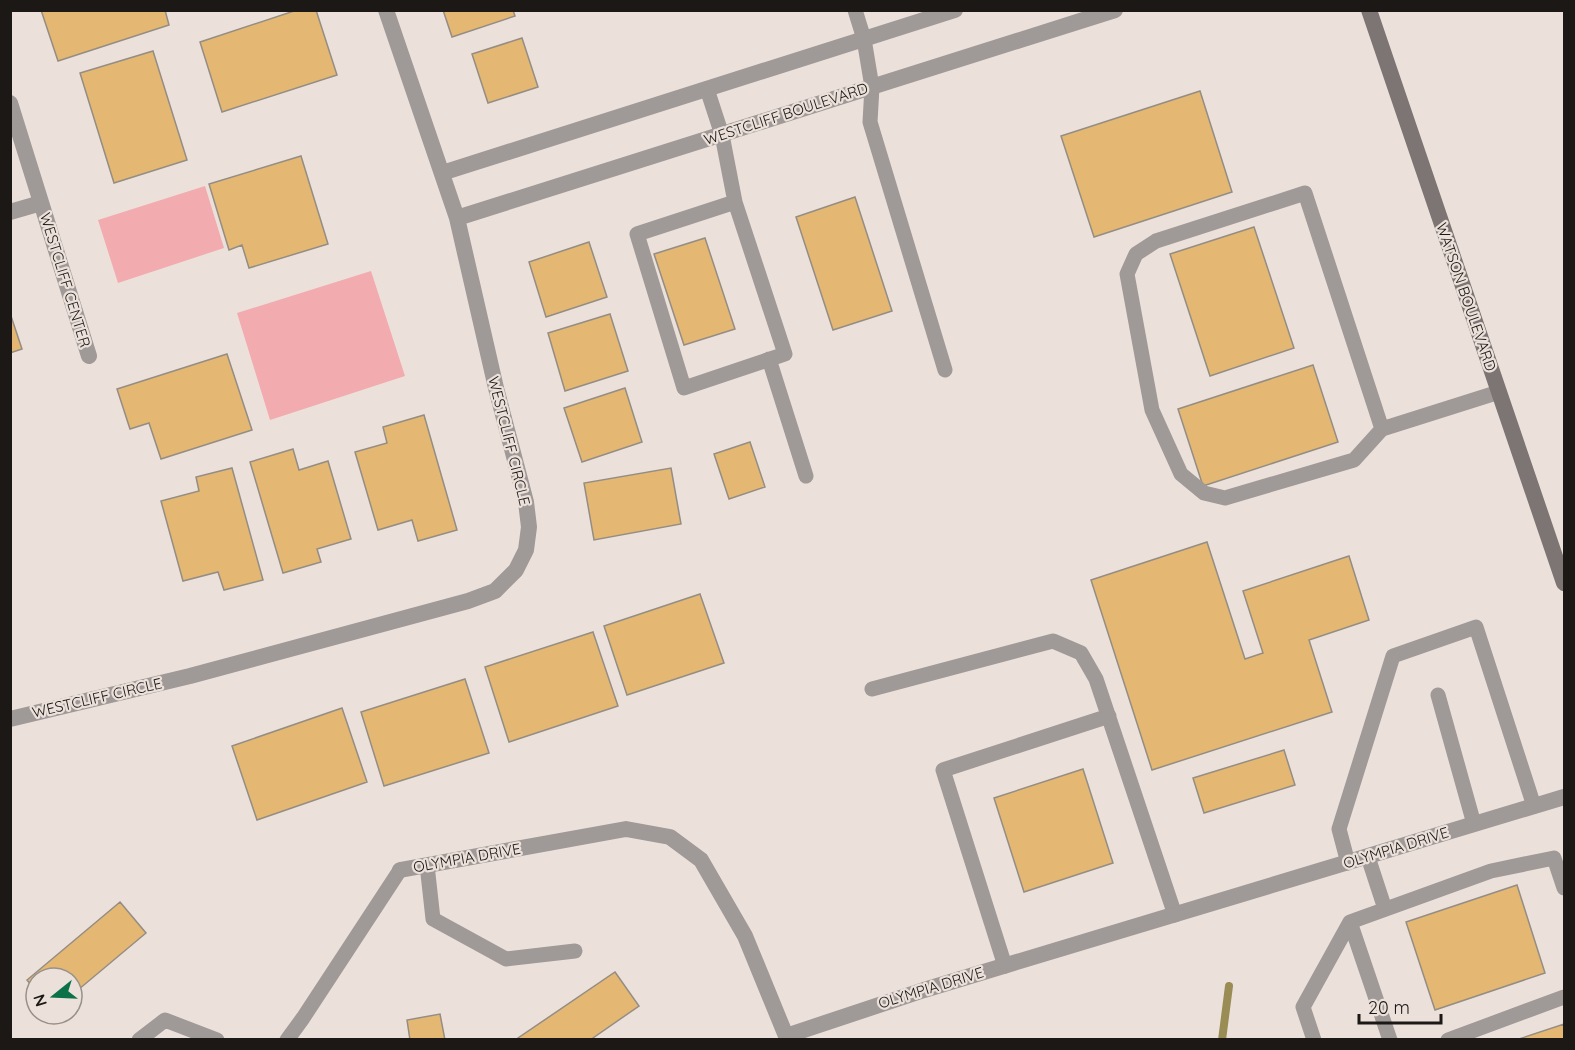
<svg xmlns="http://www.w3.org/2000/svg" width="1575" height="1050" viewBox="0 0 1575 1050" font-family="Quicksand,sans-serif">
  <style>
    .green { fill: #f2abae }
    .lines { fill: none; stroke-linecap: round; stroke-linejoin: round }
    .stream { stroke: #998d55; stroke-width: 8 }
    .building { fill: #e4b772; stroke: #948d84; stroke-width: 1.5 }
    .service { stroke: #9f9997; stroke-width: 15 }
    .minor { stroke: #9f9997; stroke-width: 16 }
    .secondary { stroke: #7d7573; stroke-width: 16 }
    .labels { text-anchor: middle; stroke-width: 4.5; stroke-linejoin: round; paint-order: stroke }
    .street-label { font-size: 15px; fill: #1b1815; stroke: #ece1da }
  </style>
  <rect width="100%" height="100%" fill="#ece1da"/>
  <path class="green" d="M205 186 224 248 118 283 98 220Z
    M371 271 405 376 270 420 237 313Z"/>
  <g class="lines">
    <path class="stream" d="M1222 1040 1229 986"/>
  </g>
  <path class="building" d="M41 10H165L169 25 58 61Z
    M297 10H316L337 75 222 112 200 42Z
    M443 10H513L515 16 452 37Z
    M522 38 538 87 488 103 472 54Z
    M153 51 187 160 114 183 80 73Z
    M1200 91 1232 192 1094 237 1061 136Z
    M301 156 328 244 249 268 242 245 229 250 209 184Z
    M855 197 892 311 833 330 796 217Z
    M1254 227 1294 348 1210 376 1170 254Z
    M705 238 735 329 684 345 654 254Z
    M589 242 607 297 546 317 529 262Z
    M10 313 22 349 10 353Z
    M610 314 628 371 565 391 548 333Z
    M227 354 252 430 161 459 149 423 130 429 117 389Z
    M1313 365 1338 442 1203 486 1178 409Z
    M625 388 642 442 582 462 564 408Z
    M424 415 457 530 418 541 412 520 378 530 355 452 387 443 383 427Z
    M750 442 765 487 729 499 714 454Z
    M293 449 299 470 328 461 351 539 317 549 321 562 283 573 250 462Z
    M232 468 263 580 224 590 218 572 183 581 161 501 199 491 196 477Z
    M671 468 681 524 594 540 584 483Z
    M1207 542 1245 659 1263 653 1243 591 1349 556 1369 620 1309 640 1332 712 1152 770 1091 580Z
    M700 594 724 663 627 695 604 626Z
    M593 632 618 706 509 742 485 667Z
    M465 679 489 753 384 786 361 712Z
    M342 708 367 782 257 820 232 746Z
    M1284 750 1295 785 1204 813 1193 778Z
    M1083 769 1113 863 1024 892 994 798Z
    M1517 885 1545 973 1435 1010 1406 922Z
    M120 902 146 933 72 995V978H36V991L27 980Z
    M615 972 639 1006 590 1040H519L518 1038Z
    M440 1014 445 1040H410L407 1020Z
    M1564 1024V1040H1516Z"/>
  <g class="lines">
    <path class="service" d="M855 10 864 39 872 87 870 122 945 370
      M707 89 722 135 735 202 785 354 684 388 637 234 735 202
      M769 359 806 476
      M1382 429 1305 193 1156 241 1136 254 1127 274 1152 410 1181 474 1204 493 1225 498 1354 460 1382 429 1499 392
      M872 689 1053 641 1081 653 1096 679 1175 915
      M1438 695 1474 824
      M1368 857 1385 909
      M1348 863 1339 829 1393 656 1476 627 1534 806
      M427 865 433 919 506 959 575 951
      M1350 922 1390 1040
      M1005 966 943 770 1109 716
      M139 1040 165 1020 217 1040
      M287 1040 303 1018 400 870
      M1314 1040 1303 1007 1350 922 1491 871 1554 858 1564 888
      M1448 1040 1564 997"/>
    <path class="minor" d="M10 103 89 356
      M442 173 955 10
      M10 212 41 203
      M457 218 1115 10
      M10 719 190 676 468 601 495 591 516 570 526 550 529 527 526 502 496 388 457 218 386 10
      M400 870 626 829 670 837 701 860 745 936 786 1036 924 990 1564 797"/>
    <path class="secondary" d="M1369 10 1564 583"/>
  </g>
  <g class="labels">
    <g class="street-label">
      <text transform="translate(786 114) rotate(-18)" y="5">WESTCLIFF BOULEVARD</text>
      <text transform="translate(65 280) rotate(73)" y="5">WESTCLIFF CENTER</text>
      <text transform="translate(1466 297) rotate(71)" y="5">WATSON BOULEVARD</text>
      <text transform="translate(509 441) rotate(76)" y="5">WESTCLIFF CIRCLE</text>
      <text transform="translate(97 698) rotate(-13)" y="5">WESTCLIFF CIRCLE</text>
      <text transform="translate(1396 848) rotate(-17)" y="5">OLYMPIA DRIVE</text>
      <text transform="translate(467 858) rotate(-10)" y="5">OLYMPIA DRIVE</text>
      <text transform="translate(931 988) rotate(-17)" y="5">OLYMPIA DRIVE</text>
    </g>
  </g>
  <rect width="1575" height="1050" fill="none" stroke="#1b1815" stroke-width="24"/>
  <g transform="translate(54 996) rotate(252)"><circle r="28" fill="#ece1da" stroke="#98918b" stroke-width="1.5"/>
  <path d="M0-4.5L10 22L0 15L-10 22Z" fill="#0b7148"/>
  <text y="-9" font-size="16" font-weight="bold" text-anchor="middle" fill="#1b1815">N</text>
  </g>
  <path d="M1359 1014v9h82v-9" fill="none" stroke="#1b1815" stroke-width="3"/>
  <text x="1368" y="1014" font-size="18" fill="#1b1815" stroke="#ece1da" stroke-width="4.5" paint-order="stroke">20 m</text>
</svg>
